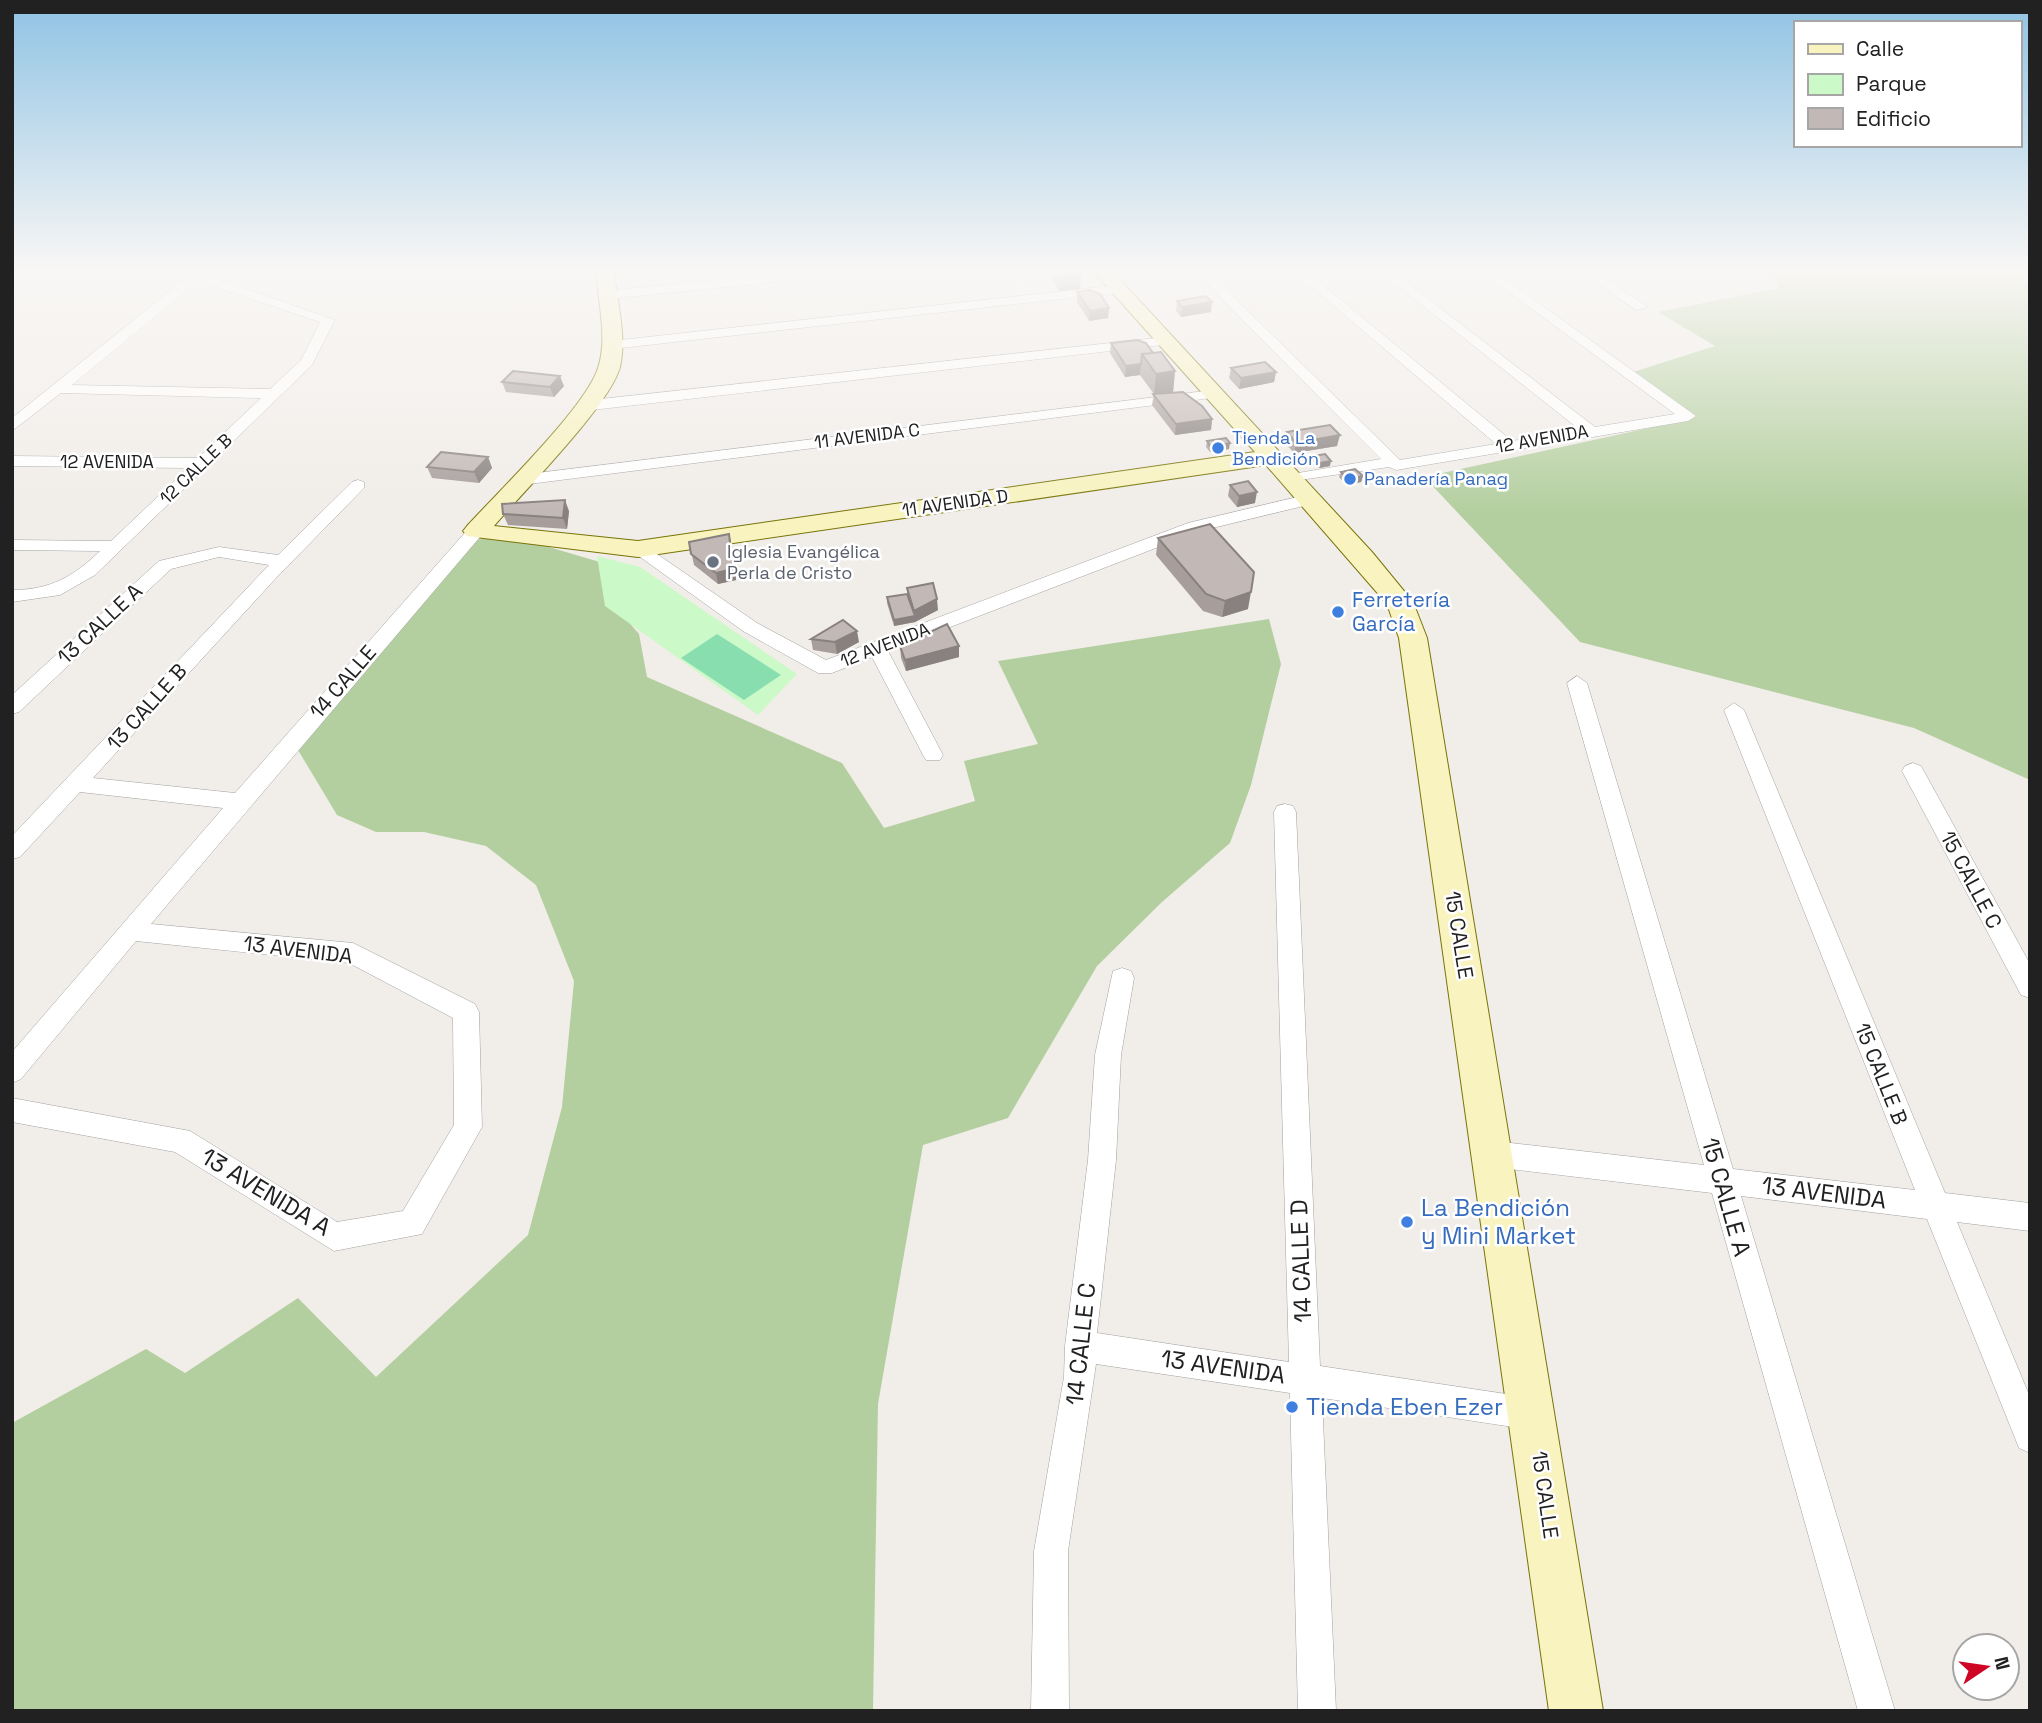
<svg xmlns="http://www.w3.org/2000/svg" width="2042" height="1723" viewBox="0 0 2042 1723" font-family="'Space Grotesk',sans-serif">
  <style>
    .forest { fill: #b4cf9f }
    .park { fill: #ccf9c8 }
    .pitch { fill: #89deb0 }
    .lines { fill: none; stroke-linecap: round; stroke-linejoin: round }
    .street-casing { stroke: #a2a2a2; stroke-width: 1 }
    .secondary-casing { stroke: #797408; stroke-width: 2 }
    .street { fill: #fff; fill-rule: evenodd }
    .secondary { fill: #f8f3bf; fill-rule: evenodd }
    .wall { fill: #a79e9c }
    .shaded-wall { fill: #88817f }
    .building { fill: #c2b8b5; stroke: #88817f; stroke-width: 2 }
    .shop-dot { fill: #3f7fe0; stroke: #fff; stroke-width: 2.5 }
    .worship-dot { fill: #6b7280; stroke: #fff; stroke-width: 2.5 }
    .labels { text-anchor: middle; stroke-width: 5; stroke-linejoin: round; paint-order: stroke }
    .far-street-label { font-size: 18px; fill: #212121; stroke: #fff }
    .far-shop-label { font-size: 18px; fill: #366cbe; stroke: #fff; text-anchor: start }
    .far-worship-label { font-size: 18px; fill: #5b616d; stroke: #fff; text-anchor: start }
    .shop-label { font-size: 21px; fill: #366cbe; stroke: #fff; text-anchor: start }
    .street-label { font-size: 21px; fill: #212121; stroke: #fff }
    .near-street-label { font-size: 24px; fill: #212121; stroke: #fff }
    .near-shop-label { font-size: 24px; fill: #366cbe; stroke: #fff; text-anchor: start }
  </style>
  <rect width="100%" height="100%" fill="#f1ede9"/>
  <path class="forest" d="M1768 271H2030V780L1914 728 1580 642 1424 477 1694 418 1627 374 1715 346 1658 312 1779 288Z
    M508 535 627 570 615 606 639 634 647 677 842 763 884 828 975 801 964 761 1038 744 998 661 1269 619 1281 664 1251 785 1230 843 1162 902 1097 966 1008 1118 923 1145 878 1404 873 1711H12V1423L146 1349 185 1373 298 1298 376 1377 528 1235 562 1107 574 981 536 885 486 846 424 832H376L337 815 295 745 475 540Z"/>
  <path class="park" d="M597 556 640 567 797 674 758 715 605 606Z"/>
  <path class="pitch" d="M717 634 781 675 744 700 681 658Z"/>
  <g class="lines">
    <g class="street-casing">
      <path id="street" d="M12 271H23L12 278Z
        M175 271H209L206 275 335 320 312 365 95 575 60 595 12 602V590C50 590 73 577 100 551L12 550V540L111 541 188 468 12 466V456L198 458 261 398 61 393 12 431V418L187 277ZM198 281 320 322 301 360 270 389 72 385Z
        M811 271H850L844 275 607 299 600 295 607 291Z
        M1194 271H1251L1245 275 1215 279 1400 460 1496 444 1293 271H1306L1512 441 1580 430 1379 271H1392L1595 427 1675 414 1480 271H1494L1696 416 1688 421 1396 470 1389 467 1286 482 1284 479 1292 474 1381 459Z
        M1580 271H1594L1648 307 1636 310Z
        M1119 285 1124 286V292L612 349 605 345 612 341Z
        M1166 337 1173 341 1171 344 583 411 575 406 583 401Z
        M1214 390 1221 394 1219 397 521 485 513 480 521 475Z
        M358 480 364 482V488L276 578 93 778 235 793 470 527 476 526 485 531 151 924 353 943 475 1004 479 1012 482 1127 422 1234 334 1251 175 1152 12 1122V1098L190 1131 337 1222 403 1211 454 1125 453 1018 349 963 136 941 21 1079 12 1083V1052L223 808 80 792 20 857 12 859V836L269 565 219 557 171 569 19 712 12 714V695L159 561 219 547 278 555 352 482Z
        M1310 494 1316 495V503L1200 531 888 651 943 755 940 760H926L923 755 872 657 832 673H818L743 631 629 549 638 544 644 545 757 623 826 660 1188 523Z
        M1577 676 1587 683 1733 1169 1915 1190 1724 710 1734 703 1744 710 1945 1193 2030 1203V1231L1957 1222 2030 1397V1453L2019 1448 1927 1219 1741 1196 1895 1711H1858L1712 1193 1493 1167 1483 1163 1479 1154 1483 1145 1493 1141 1704 1165 1567 683Z
        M1913 763 1921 766 2030 964V998L2021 995 1902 771 1905 766Z
        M1285 804 1293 806 1296 812 1320 1366 1533 1398 1544 1403 1549 1414 1544 1425 1533 1430 1322 1398 1336 1711H1298L1290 1393 1096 1364 1068 1551 1069 1711H1031L1034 1551 1064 1377 1065 1346 1088 1160 1095 1055 1113 971 1122 968 1131 971 1134 978 1121 1055 1116 1160 1097 1333 1289 1362 1274 812 1277 806Z"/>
    </g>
    <g class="secondary-casing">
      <path id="secondary" d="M596 271H614C617 301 627 337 620 367 610 405 523 492 494 526L638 541 1255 452 1093 271H1112L1372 552 1413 602 1427 638 1603 1711H1549L1399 638 1387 604 1266 465 638 557 467 536 463 531 467 526C498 492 586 407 598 368 608 339 598 301 596 271Z"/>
    </g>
    <use href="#street" class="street"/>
    <use href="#secondary" class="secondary"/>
  </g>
  <path class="wall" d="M1046 271H1081L1080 289 1059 291Z
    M1077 292 1109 308 1108 318 1089 321 1077 302Z
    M1177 301 1211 312 1181 317 1176 311Z
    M1111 343 1153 353 1175 371 1173 392 1156 394 1212 419 1211 430 1175 435 1152 405 1154 394 1140 375 1125 377 1110 353Z
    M1231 368 1276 372 1274 382 1239 389 1229 378Z
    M502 382 564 386 554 397 506 392Z
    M1287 432 1337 446 1294 453 1285 443Z
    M1207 441 1229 449 1210 452 1206 447Z
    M1314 456 1330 466 1319 468 1312 461Z
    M488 457 492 468 479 483 432 478 427 467Z
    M1341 472 1363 476 1361 482 1346 485 1339 477Z
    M1230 485 1255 503 1237 507 1228 496Z
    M569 511 567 529 508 525 503 514Z
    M1158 538 1248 609 1222 617 1203 611 1156 555Z
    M689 542 732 545 736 580 718 584 694 565Z
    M907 588 938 610 915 622 894 626 887 603V597L907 594Z
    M811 639 859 642 837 654 813 650Z
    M900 646H959V657L906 671 901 658Z"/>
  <path class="shaded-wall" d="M1060 271H1081L1080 289 1059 291Z
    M1212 302 1211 312 1181 317 1182 307Z
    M1109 308 1108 318 1089 321 1090 311Z
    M1141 364 1140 375 1125 377 1126 366Z
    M1175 371 1173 392 1154 394 1156 374Z
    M1276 372 1274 382 1239 389 1241 378Z
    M560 376 564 386 554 397 550 387Z
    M1212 419 1211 430 1175 435 1176 424Z
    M1340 435 1337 446 1294 453 1296 443Z
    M1230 443 1229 449 1210 452 1211 447Z
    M488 457 492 468 479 483 474 472Z
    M1331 461 1330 466 1319 468 1320 463Z
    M1363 476 1361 482 1346 485 1348 479Z
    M1257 492 1255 503 1237 507 1239 496Z
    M565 500 569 511 567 529 563 518Z
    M729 534 732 545 736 580 718 584 716 573Z
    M1251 592 1248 609 1222 617 1225 601Z
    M937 599 938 610 915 622 894 626V620L915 616 914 611Z
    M857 631 859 642 837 654 835 642Z
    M959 646V657L906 671 905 660Z"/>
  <path class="building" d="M1090 290 1100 294 1109 308 1090 311 1077 292Z
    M1206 296 1212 302 1182 307 1177 301Z
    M1137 340 1146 343 1153 353 1142 354 1141 364 1126 366 1111 343Z
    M1161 352 1175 371 1156 374 1142 354Z
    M1265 362 1276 372 1241 378 1231 368Z
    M513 371 560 376 550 387 502 382Z
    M1183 392 1202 406 1212 419 1176 424 1153 394Z
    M1330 425 1340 435 1296 443 1287 432Z
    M1226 438 1230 443 1211 447 1207 441Z
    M441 452 488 457 474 472 427 467Z
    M1325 454 1331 461 1320 463 1314 456Z
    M1355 469 1363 476 1348 479 1341 472Z
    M1248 481 1257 492 1239 496 1230 485Z
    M565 500 563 518 503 514 502 504Z
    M1210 524 1254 572 1251 592 1225 601 1206 594 1158 538Z
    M729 534 733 569 716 573 691 554 689 542Z
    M933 583 937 599 914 611 907 588Z
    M907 594 915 616 894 620 887 597Z
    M843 620 857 631 835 642 811 639Z
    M947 624 959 646 905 660 900 646Z"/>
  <linearGradient id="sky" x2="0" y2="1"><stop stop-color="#8fc3e4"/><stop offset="0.53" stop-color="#f9f7f5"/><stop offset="1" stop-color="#f9f7f5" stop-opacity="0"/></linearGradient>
  <rect width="2042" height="512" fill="url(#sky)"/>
  <g class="shop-dot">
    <circle cx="1218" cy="448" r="7"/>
    <circle cx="1350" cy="479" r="7"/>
    <circle cx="1338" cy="612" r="7"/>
    <circle cx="1407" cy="1222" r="7"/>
    <circle cx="1292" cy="1407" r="7"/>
  </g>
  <circle class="worship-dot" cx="713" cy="562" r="7"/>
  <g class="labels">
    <g class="far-street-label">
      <text transform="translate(867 436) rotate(-7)" y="6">11 AVENIDA C</text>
      <text transform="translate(1542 439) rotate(-10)" y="6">12 AVENIDA</text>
      <text x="107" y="468">12 AVENIDA</text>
      <text transform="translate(196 469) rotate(-44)" y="6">12 CALLE B</text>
      <text transform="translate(955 503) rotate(-8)" y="6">11 AVENIDA D</text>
      <text transform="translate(885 645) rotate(-21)" y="6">12 AVENIDA</text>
    </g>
    <g class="far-shop-label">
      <text x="1232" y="444">Tienda La<tspan x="1232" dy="21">Bendición</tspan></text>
      <text x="1364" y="485">Panadería Panag</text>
    </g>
    <g class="far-worship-label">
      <text x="727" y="558">Iglesia Evangélica<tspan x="727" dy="21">Perla de Cristo</tspan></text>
    </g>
    <g class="shop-label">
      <text x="1352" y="607">Ferretería<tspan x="1352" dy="24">García</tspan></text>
    </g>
    <g class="street-label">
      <text transform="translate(100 624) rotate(-43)" y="7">13 CALLE A</text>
      <text transform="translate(343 682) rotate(-49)" y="7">14 CALLE</text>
      <text transform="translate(147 707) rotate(-48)" y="7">13 CALLE B</text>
      <text transform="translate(1971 880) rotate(62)" y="7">15 CALLE C</text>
      <text transform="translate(1459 935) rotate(81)" y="7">15 CALLE</text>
      <text transform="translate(298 950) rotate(7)" y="7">13 AVENIDA</text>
      <text transform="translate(1881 1074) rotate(68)" y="7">15 CALLE B</text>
      <text transform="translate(1545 1495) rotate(82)" y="7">15 CALLE</text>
    </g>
    <g class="near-street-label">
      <text transform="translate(266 1192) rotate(31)" y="8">13 AVENIDA A</text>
      <text transform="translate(1824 1193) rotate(7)" y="8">13 AVENIDA</text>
      <text transform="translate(1726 1197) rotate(74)" y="8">15 CALLE A</text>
      <text transform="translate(1301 1261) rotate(-92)" y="8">14 CALLE D</text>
      <text transform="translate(1081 1344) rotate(-84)" y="8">14 CALLE C</text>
      <text transform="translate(1223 1367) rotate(8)" y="8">13 AVENIDA</text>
    </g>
    <g class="near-shop-label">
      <text x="1421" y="1216">La Bendición<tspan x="1421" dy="28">y Mini Market</tspan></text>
      <text x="1306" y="1415">Tienda Eben Ezer</text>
    </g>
  </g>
  <rect width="2042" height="1723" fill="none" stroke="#212121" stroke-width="28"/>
  <rect x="1794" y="21" width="228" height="126" fill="#ffffff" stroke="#a6a6a6" stroke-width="2"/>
  <rect x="1808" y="44" width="35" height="10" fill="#f8f3bf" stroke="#a6a6a6" stroke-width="2"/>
  <text x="1856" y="56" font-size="21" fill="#212121">Calle</text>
  <rect x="1808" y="74" width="35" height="21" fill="#ccf9c8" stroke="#a6a6a6" stroke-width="2"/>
  <text x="1856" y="91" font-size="21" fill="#212121">Parque</text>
  <rect x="1808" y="108" width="35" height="21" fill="#c2b8b5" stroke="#a6a6a6" stroke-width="2"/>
  <text x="1856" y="126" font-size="21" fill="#212121">Edificio</text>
  <g transform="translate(1986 1667) rotate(77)"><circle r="33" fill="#ffffff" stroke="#a6a6a6" stroke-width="2"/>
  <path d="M0-5L12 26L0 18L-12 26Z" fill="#ce0524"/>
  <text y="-10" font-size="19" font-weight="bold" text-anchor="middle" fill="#212121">N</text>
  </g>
</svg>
